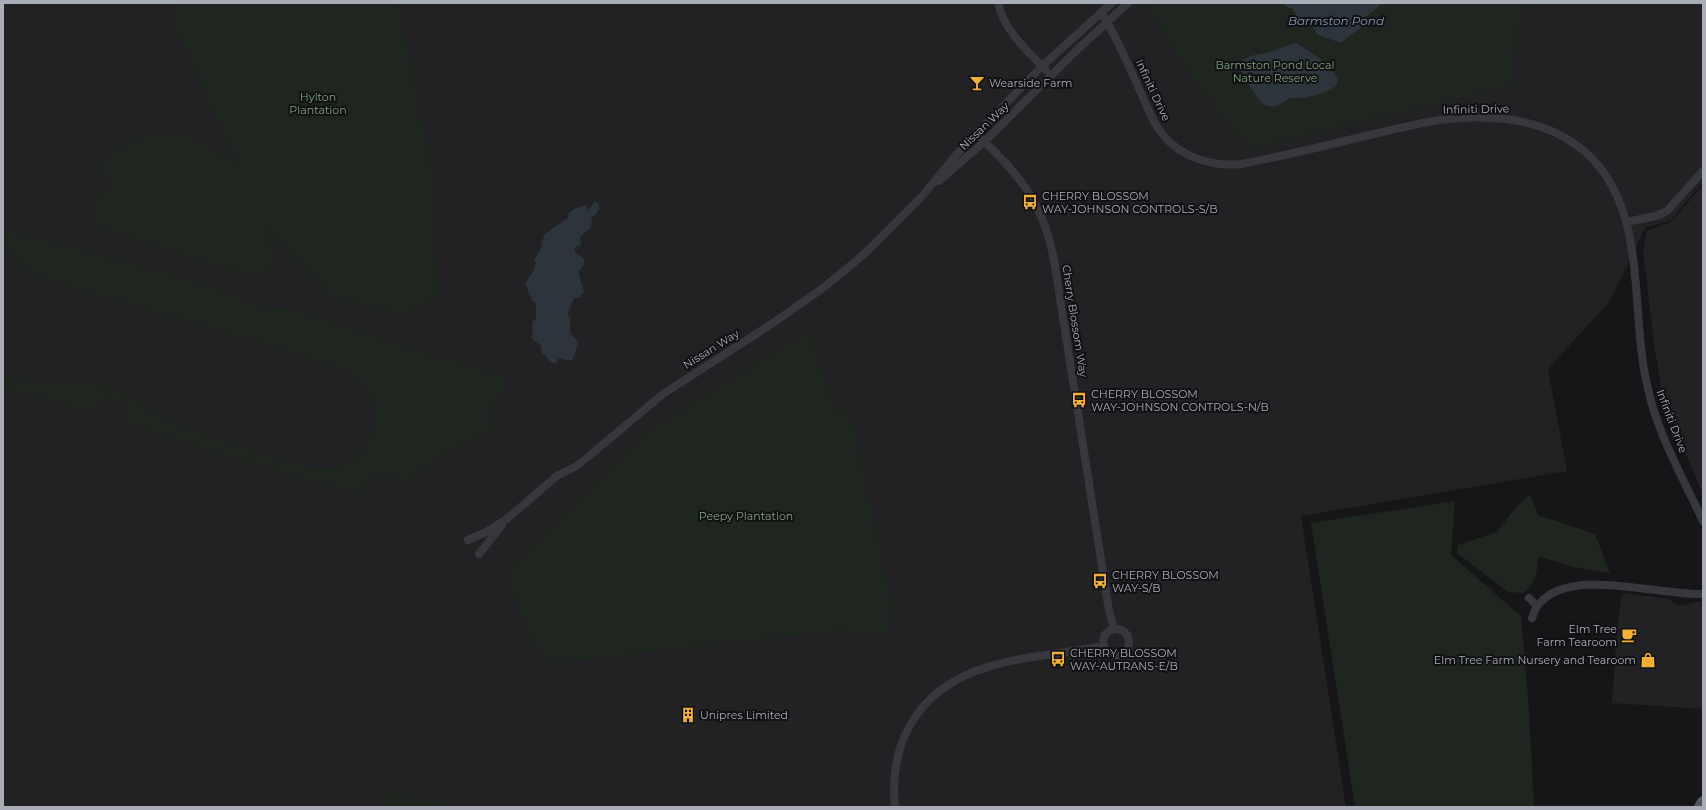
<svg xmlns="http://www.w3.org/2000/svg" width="1706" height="810" viewBox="0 0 1706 810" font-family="Montserrat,sans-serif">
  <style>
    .built { fill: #222225 }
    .green { fill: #1e261f }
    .water { fill: #2c353c }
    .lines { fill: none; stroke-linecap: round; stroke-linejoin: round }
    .minor { stroke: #37383d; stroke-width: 8 }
    .primary { stroke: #53555c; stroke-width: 12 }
    .labels { text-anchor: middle; stroke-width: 4; stroke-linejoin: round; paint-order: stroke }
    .park-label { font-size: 11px; fill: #7fa381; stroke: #111113 }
    .poi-label { font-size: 11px; fill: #a8adb8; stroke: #111113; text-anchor: start }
    .street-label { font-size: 11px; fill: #a8adb8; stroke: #111113 }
    .water-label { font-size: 12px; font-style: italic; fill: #7f9bb3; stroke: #111113 }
  </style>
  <rect width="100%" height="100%" fill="#161618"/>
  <path class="built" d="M3 3H1703V182L1671 220 1645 228 1610 301 1548 369 1567 471 1301 516 1346 807H3Z
    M1703 185V494L1664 404 1655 351 1643 251 1647 230 1670 223Z
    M1622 593 1669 599 1677 605 1684 606 1692 602H1703V709L1612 703 1617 629Z"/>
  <path class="green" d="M176 3H399L432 173 439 294 401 314 332 296 264 226 276 260 263 274 224 269 90 224 93 201 110 184 97 167 112 150 147 135H189L236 164 176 29Z
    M1147 3H1522L1514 53 1512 85 1249 149C1212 104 1173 54 1147 3Z
    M3 229 214 286 258 307H286L308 313 410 349 501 374 505 377 506 386 488 414 494 426 492 430 452 449 405 482 397 479 392 470H388L387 478C364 474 370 477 360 493L355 495 318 482 257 465 120 420 119 419 123 412 125 403 103 398 88 412 84 413 71 407 3 387V375L33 383 49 385 82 382 108 386 133 399 161 418 191 431 311 468C360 475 394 426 363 384 353 370 330 365 315 359L38 277 27 271 3 238Z
    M810 330 834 410 850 411 892 601 888 637 839 630 557 663 534 648 506 572 645 433Z
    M1530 494 1538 515 1595 534 1610 573 1573 567 1539 556C1536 573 1538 581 1523 593L1508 592 1457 553 1458 545 1497 532 1516 507Z
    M1455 501 1451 555 1521 616 1529 709 1534 807H1355L1311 523Z
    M388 791 440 804 439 807H384Z"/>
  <path class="water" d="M1282 3H1382C1376 10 1369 13 1363 19V26L1341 43 1318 35 1313 28 1297 19 1293 9 1287 7Z
    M1297 43 1329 65 1338 80 1336 86C1327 94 1301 100 1289 98 1260 123 1257 88 1240 75V62C1250 54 1259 55 1270 52 1280 49 1287 44 1297 43Z
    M595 201 599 204V210L592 218 591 227 580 237 581 245 575 247V252L583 258 585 263 581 270 578 271 584 291 579 298H574L567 315 570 317V333L578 342 574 357 572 360 568 361 561 358 557 360 556 364 549 361 548 358 541 352C543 342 536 344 532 339L531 335 533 334 532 323 536 318V303L533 302 525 284 534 270 536 262 534 261 542 246 541 244 545 234 569 217 568 214 574 209 586 205 588 210Z"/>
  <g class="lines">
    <path class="minor" d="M998 3C1004 30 1027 51 1046 70
      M1101 12C1117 37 1128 64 1140 91 1147 106 1152 122 1163 135 1182 158 1213 167 1242 164 1288 155 1333 144 1378 133 1402 128 1425 121 1449 119 1493 115 1538 118 1575 144 1652 198 1628 309 1648 389 1658 435 1683 478 1703 521
      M977 134C1019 175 1043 201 1054 260L1109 611 1114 629
      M939 181 984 142 1078 49 1128 3
      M1626 222 1656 216 1667 211 1703 171
      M468 540 486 532 508 518 558 475 577 466 663 394 770 325 823 288 862 256 923 195 956 155 1042 66 1112 3
      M479 554 502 525
      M1529 598 1537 606
      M1532 618C1534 613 1535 608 1539 604 1570 566 1659 596 1703 594
      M1103 642a13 13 0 1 1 26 0a13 13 0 1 1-26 0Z
      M895 807C892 777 896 748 912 722 952 656 1036 659 1104 646"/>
    <path class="primary" d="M1700 807 1703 802"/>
  </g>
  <defs>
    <g id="bar-bare" transform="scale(1.2)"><path d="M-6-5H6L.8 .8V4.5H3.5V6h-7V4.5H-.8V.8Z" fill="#f2b134" stroke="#111113" stroke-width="2.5" paint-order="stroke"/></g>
    <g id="bus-bare" transform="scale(1.2)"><path d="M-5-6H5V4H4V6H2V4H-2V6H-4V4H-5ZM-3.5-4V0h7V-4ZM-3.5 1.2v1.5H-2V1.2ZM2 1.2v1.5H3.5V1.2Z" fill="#f2b134" stroke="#111113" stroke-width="2.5" paint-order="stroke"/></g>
    <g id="cafe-bare" transform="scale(1.2)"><path d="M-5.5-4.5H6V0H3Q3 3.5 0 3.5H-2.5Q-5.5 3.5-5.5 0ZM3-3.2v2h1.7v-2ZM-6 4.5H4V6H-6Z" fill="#f2b134" stroke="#111113" stroke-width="2.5" paint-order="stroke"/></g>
    <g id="shop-bare" transform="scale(1.2)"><path d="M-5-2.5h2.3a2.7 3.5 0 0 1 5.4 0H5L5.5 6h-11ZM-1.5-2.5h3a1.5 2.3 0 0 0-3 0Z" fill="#f2b134" stroke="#111113" stroke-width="2.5" paint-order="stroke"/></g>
    <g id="building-bare" transform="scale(1.2)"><path d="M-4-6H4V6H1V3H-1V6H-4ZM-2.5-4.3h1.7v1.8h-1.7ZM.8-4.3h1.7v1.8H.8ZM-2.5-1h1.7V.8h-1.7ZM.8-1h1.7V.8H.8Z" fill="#f2b134" stroke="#111113" stroke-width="2.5" paint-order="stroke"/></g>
  </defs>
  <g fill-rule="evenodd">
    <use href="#bar-bare" x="977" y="83"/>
    <use href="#bus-bare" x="1030" y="202"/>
    <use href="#bus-bare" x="1079" y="400"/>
    <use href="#bus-bare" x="1100" y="581"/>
    <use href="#cafe-bare" x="1629" y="635"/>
    <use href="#bus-bare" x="1058" y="659"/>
    <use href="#shop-bare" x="1648" y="660"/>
    <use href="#building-bare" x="688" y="715"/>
  </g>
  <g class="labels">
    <g class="park-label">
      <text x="1275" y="69">Barmston Pond Local<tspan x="1275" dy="13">Nature Reserve</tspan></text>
      <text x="318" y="101">Hylton<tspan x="318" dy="13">Plantation</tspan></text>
      <text x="746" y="520">Peepy Plantation</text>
    </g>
    <g class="poi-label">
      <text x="989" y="87">Wearside Farm</text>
      <text x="1042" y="200">CHERRY BLOSSOM<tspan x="1042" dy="13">WAY-JOHNSON CONTROLS-S/B</tspan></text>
      <text x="1091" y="398">CHERRY BLOSSOM<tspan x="1091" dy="13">WAY-JOHNSON CONTROLS-N/B</tspan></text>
      <text x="1112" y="579">CHERRY BLOSSOM<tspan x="1112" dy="13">WAY-S/B</tspan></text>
      <text x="1617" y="633" text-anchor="end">Elm Tree<tspan x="1617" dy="13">Farm Tearoom</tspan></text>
      <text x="1070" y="657">CHERRY BLOSSOM<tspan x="1070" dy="13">WAY-AUTRANS-E/B</tspan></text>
      <text x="1636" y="664" text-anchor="end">Elm Tree Farm Nursery and Tearoom</text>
      <text x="700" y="719">Unipres Limited</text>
    </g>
    <g class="street-label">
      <text transform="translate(1153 90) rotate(65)" y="4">Infiniti Drive</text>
      <text transform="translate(1476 109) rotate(-1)" y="4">Infiniti Drive</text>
      <text transform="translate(984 126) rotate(-44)" y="4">Nissan Way</text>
      <text transform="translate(1075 321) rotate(81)" y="4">Cherry Blossom Way</text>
      <text transform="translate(711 349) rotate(-32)" y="4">Nissan Way</text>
      <text transform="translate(1672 421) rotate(69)" y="4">Infiniti Drive</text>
    </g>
    <g class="water-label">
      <text x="1336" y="25">Barmston Pond</text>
    </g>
  </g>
  <rect width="1706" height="810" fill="none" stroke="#a8adb8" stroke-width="8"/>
</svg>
